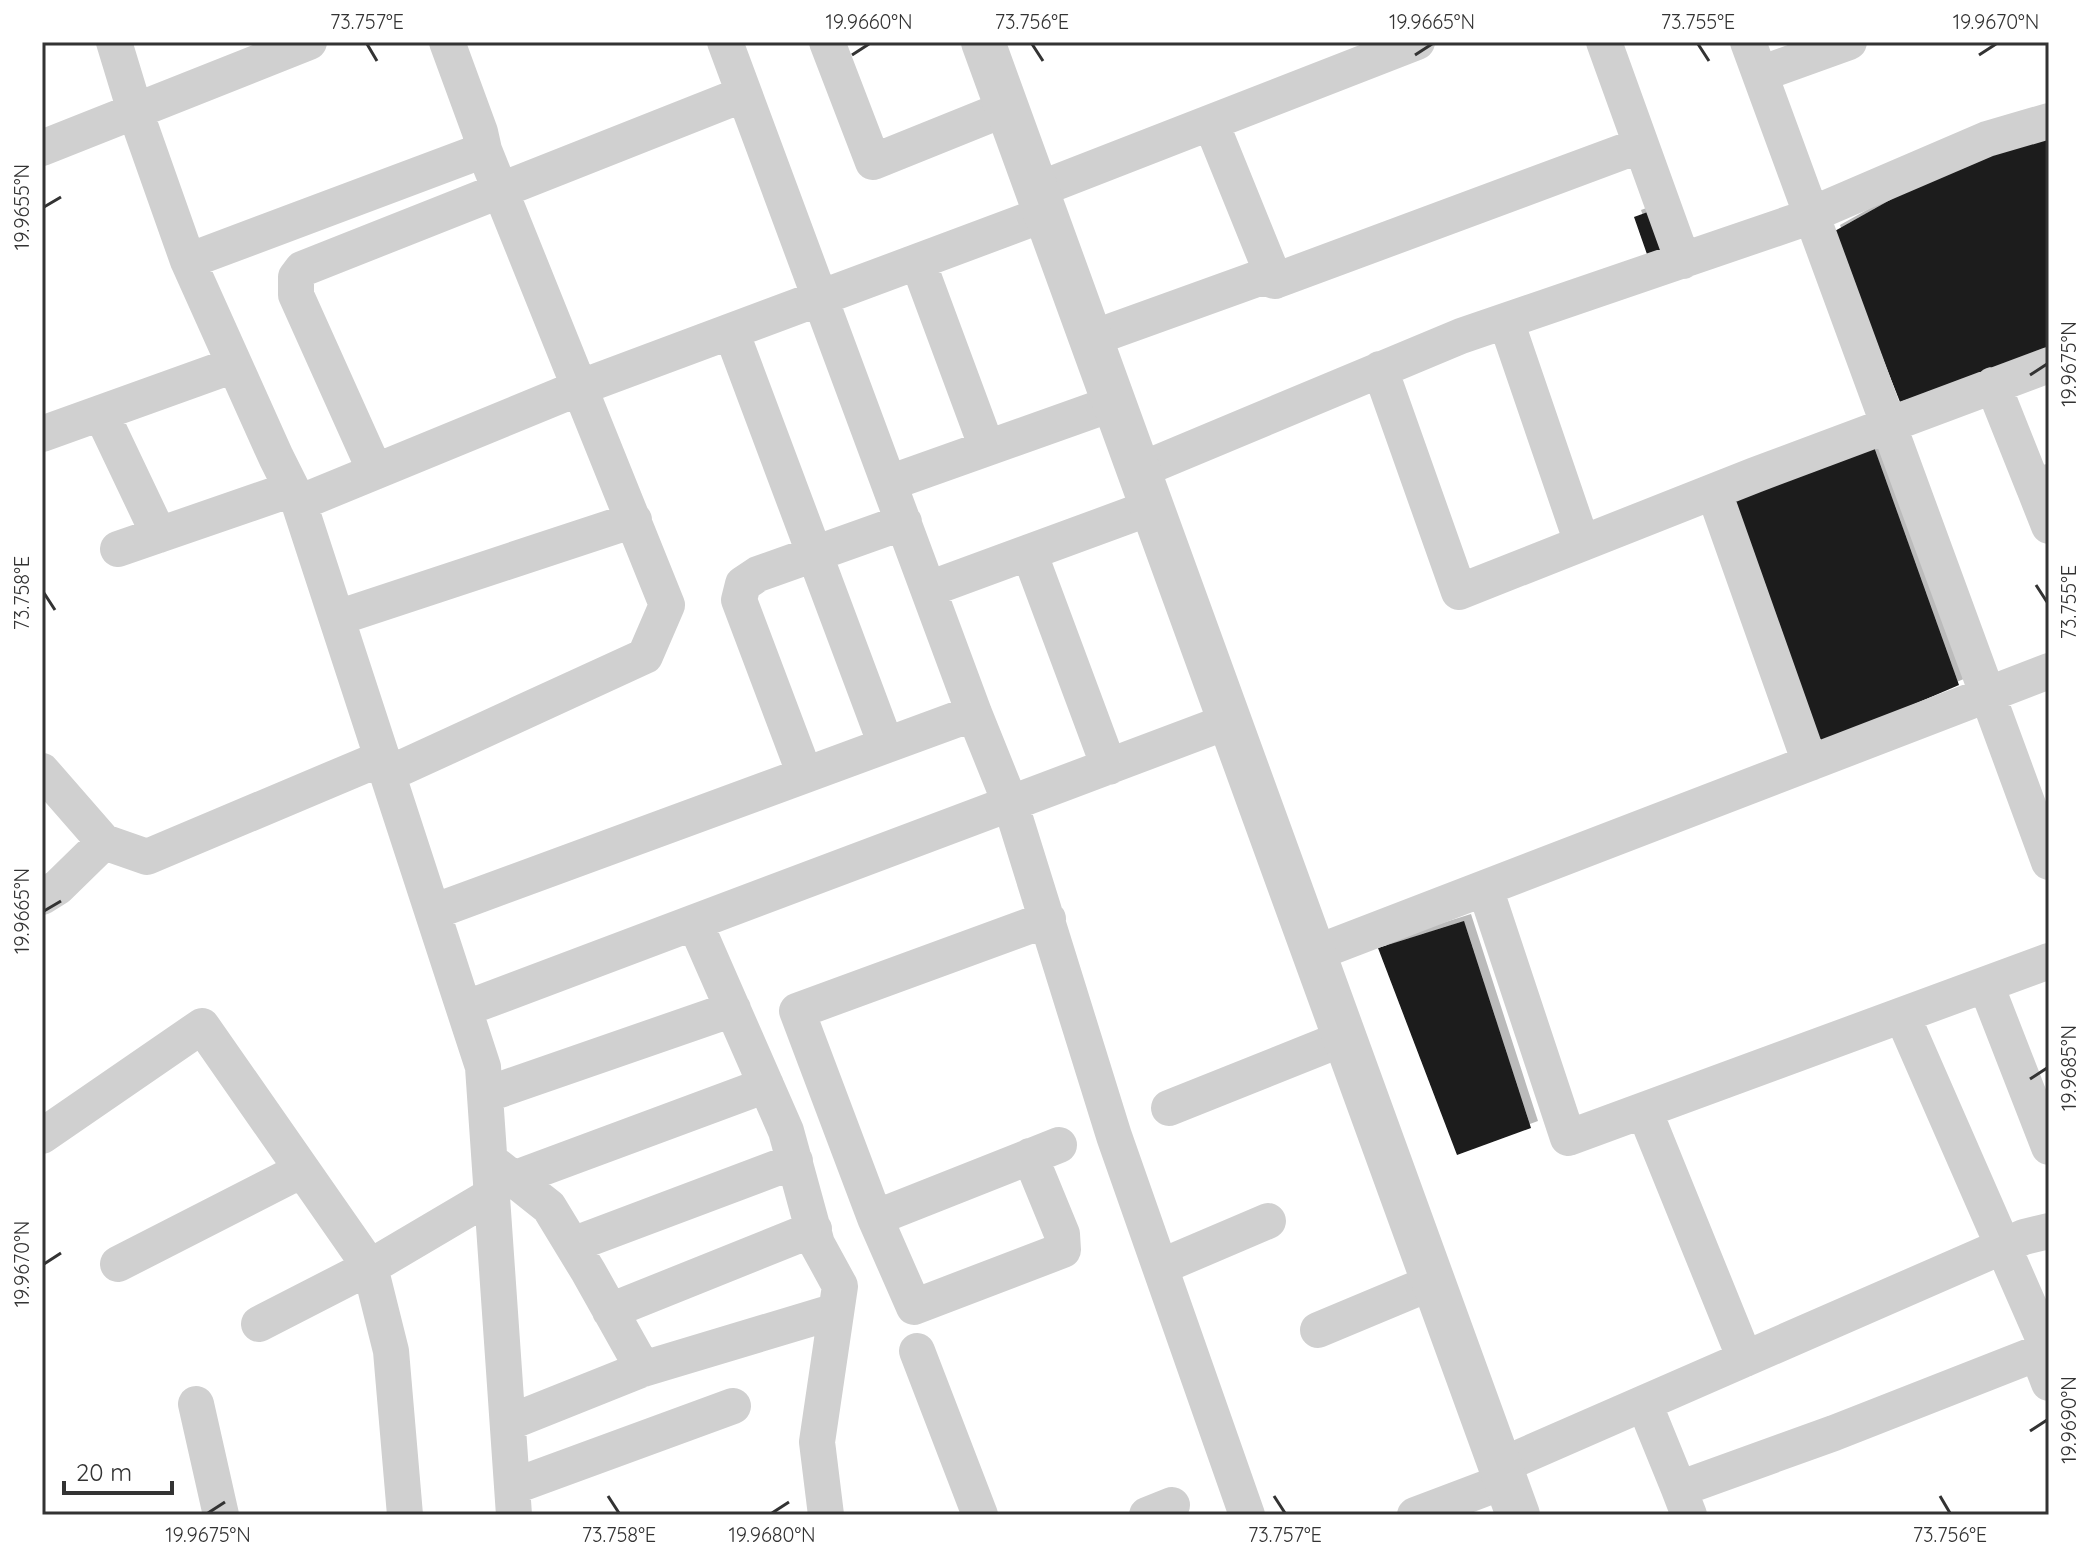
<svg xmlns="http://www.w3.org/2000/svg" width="2091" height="1557" viewBox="0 0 2091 1557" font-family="Quicksand,sans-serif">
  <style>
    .building { fill: #1a1a1a; filter: url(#shadow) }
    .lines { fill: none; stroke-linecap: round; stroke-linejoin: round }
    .minor { stroke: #d0d0d0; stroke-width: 36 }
    .tertiary { stroke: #d0d0d0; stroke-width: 44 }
    .ticks { fill: none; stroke: #333; stroke-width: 3 }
    .neatline { fill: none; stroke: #333; stroke-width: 3 }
    .ticks-label { font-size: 20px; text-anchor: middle; fill: #333 }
  </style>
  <defs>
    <filter id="shadow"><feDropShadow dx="7" dy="-7" stdDeviation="0" flood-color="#0004"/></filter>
  </defs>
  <rect width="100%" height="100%" fill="#fff"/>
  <path class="building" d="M2049 137V351L1900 402 1833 232 1956 163Z
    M1656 209 1671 252 1649 260 1634 217Z
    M1874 447 1959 685 1819 745 1730 494Z
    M1464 921 1531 1128 1457 1155 1378 948Z"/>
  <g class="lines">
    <path class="minor" d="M114 42 135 111 188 261 276 457 299 503 483 1067 514 1515
      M725 42 974 713 1011 805 1114 1136 1247 1515
      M827 42 873 162 1007 108
      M1604 42 1683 261
      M1748 42 2049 862
      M1760 74 1849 42
      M1211 123 1275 281
      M42 148 309 42
      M1037 190 1417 42
      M188 261 484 150
      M918 262 987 448
      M1506 321 1582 543
      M731 331 886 745
      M1090 339 1262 277 1275 281 1641 145
      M1380 369 1459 592 1755 475 2049 365
      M1993 385 2034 488
      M101 413 159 535
      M42 434 234 365
      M375 471 296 295V277L302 269 744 94
      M1138 471 1461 336 1812 216 1824 209 1987 139 2049 121
      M2049 482 2034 488 2049 526
      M889 483 1114 403
      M1714 492 1810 763
      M299 503 581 387 1045 214
      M118 549 292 489
      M1029 552 1109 767
      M929 589 1152 507
      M337 618 634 520
      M42 771 104 842 147 857 382 758
      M388 774 645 656 667 605 484 150 480 132 447 42
      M805 775 739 600 743 584 758 574 904 522
      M1485 888 1568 1138 2049 961
      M42 897 58 887 104 842
      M433 912 974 713
      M1048 919 797 1011 875 1218 1059 1145
      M695 923 786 1131 817 1244 840 1286 817 1442 826 1515
      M1313 954 2049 671
      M1986 985 2049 1147
      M464 1009 1229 721
      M1902 1015 2048 1349 2044 1370 2049 1383
      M485 1095 733 1009
      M1169 1108 1344 1038
      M1644 1110 1745 1359
      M42 1136 202 1026 370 1267 492 1195
      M497 1166 549 1207 588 1271 643 1369
      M513 1179 766 1085
      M875 1218 914 1307 1063 1250 1062 1234 1030 1156
      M572 1245 795 1161
      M118 1264 302 1170
      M1160 1267 1268 1221
      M610 1311 814 1229
      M259 1324 370 1267 391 1351 405 1515
      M1318 1330 1433 1282
      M917 1351 980 1515
      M1644 1403 1679 1489
      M196 1404 221 1515
      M508 1423 643 1369 836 1311
      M1500 1466 2024 1237 2049 1231
      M512 1487 733 1406
      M1147 1515 1172 1505
      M1415 1515 1505 1481
      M1689 1515 1679 1489 1834 1433 2048 1349"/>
    <path class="tertiary" d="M983 42 1518 1515"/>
  </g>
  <path class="ticks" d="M367 44 377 61M1032 44 1043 61M1698 44 1709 61M852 55 869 44M1415 55 1432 44M1979 55 1996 44M44 207 61 197M2030 375 2047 364M2036 585 2047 602M44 593 55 610M44 911 61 901M2030 1079 2047 1068M44 1264 61 1253M2030 1431 2047 1420M608 1496 619 1513M1274 1496 1285 1513M1940 1496 1950 1513M208 1513 225 1502M772 1513 789 1502"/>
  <rect width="2091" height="1557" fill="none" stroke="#ffffff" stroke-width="88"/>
  <path d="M64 1481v12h108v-12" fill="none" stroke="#333333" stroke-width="4"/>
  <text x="76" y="1481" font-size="24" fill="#333333" stroke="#ffffff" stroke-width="6" paint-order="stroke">20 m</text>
  <rect x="44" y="44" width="2003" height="1469" class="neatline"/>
  <g class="ticks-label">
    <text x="367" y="29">73.757°E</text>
    <text x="869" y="29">19.9660°N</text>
    <text x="1032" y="29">73.756°E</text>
    <text x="1432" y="29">19.9665°N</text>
    <text x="1698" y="29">73.755°E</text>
    <text x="1996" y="29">19.9670°N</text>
    <text transform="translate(22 207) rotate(-90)" y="7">19.9655°N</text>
    <text transform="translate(2069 364) rotate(-90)" y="7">19.9675°N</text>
    <text transform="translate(22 593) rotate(-90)" y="7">73.758°E</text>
    <text transform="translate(2069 602) rotate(-90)" y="7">73.755°E</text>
    <text transform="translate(22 911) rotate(-90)" y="7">19.9665°N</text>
    <text transform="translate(2069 1068) rotate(-90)" y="7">19.9685°N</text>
    <text transform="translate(22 1264) rotate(-90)" y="7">19.9670°N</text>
    <text transform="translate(2069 1420) rotate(-90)" y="7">19.9690°N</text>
    <text x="208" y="1542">19.9675°N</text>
    <text x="619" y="1542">73.758°E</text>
    <text x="772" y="1542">19.9680°N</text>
    <text x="1285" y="1542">73.757°E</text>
    <text x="1950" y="1542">73.756°E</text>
  </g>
</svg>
